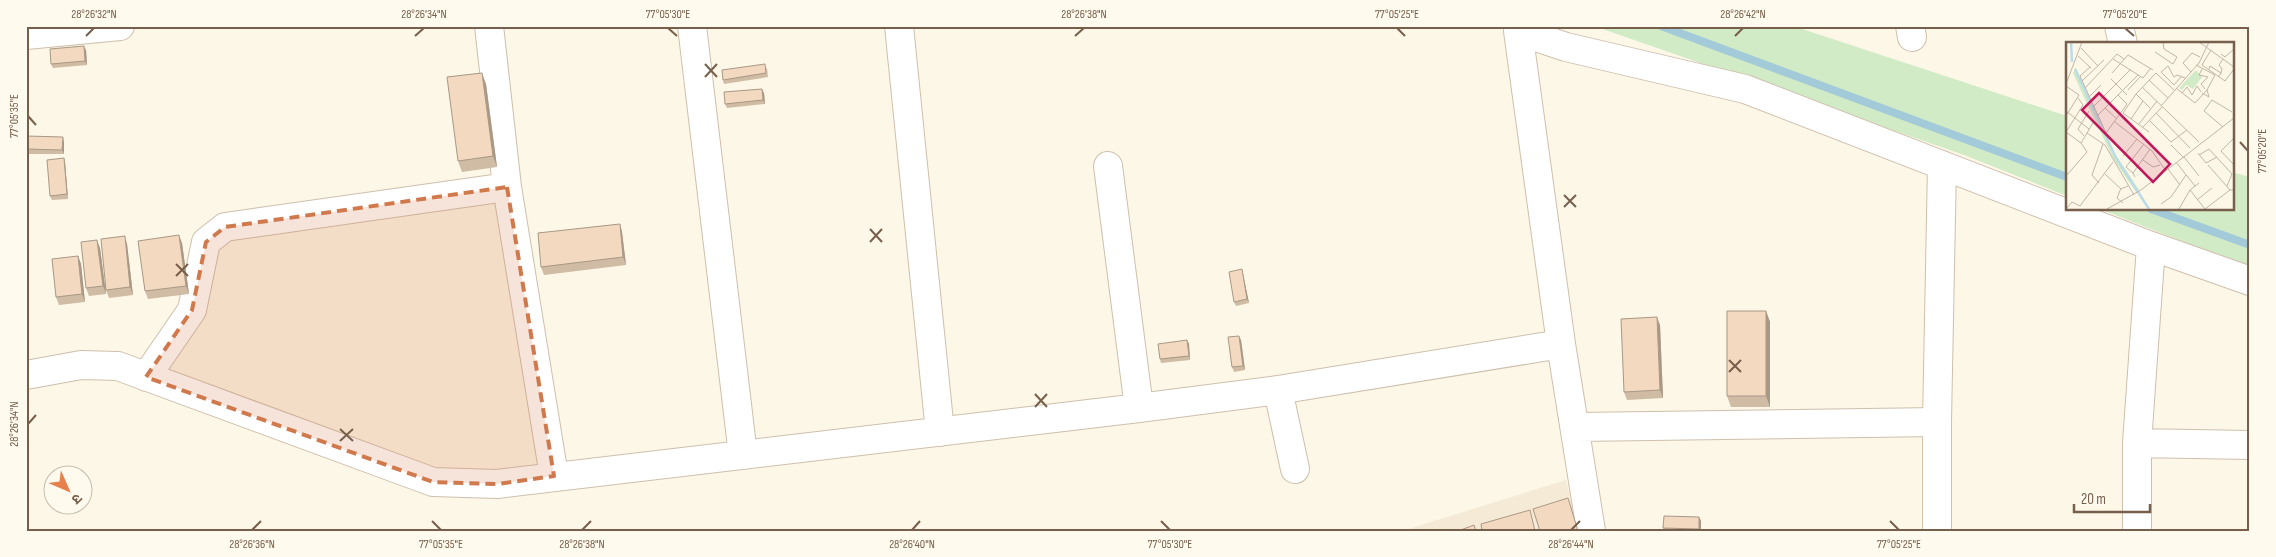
<svg xmlns="http://www.w3.org/2000/svg" width="2276" height="557" viewBox="0 0 2276 557" font-family="'Sofia Sans Condensed','Noto Sans Devanagari',sans-serif">
  <style>
    .residential { fill: #f4ead6 }
    .green { fill: #d0ebc5 }
    .lines { fill: none; stroke-linecap: round; stroke-linejoin: round }
    .stream { stroke: #a2cad8; stroke-width: 8 }
    .minor-casing { stroke: #cfbfad; stroke-width: 30 }
    .minor { stroke: #fff; stroke-width: 28 }
    .wall { fill: #d0bba4 }
    .shaded-wall { fill: #a99886 }
    .building { fill: #f2d9bf; stroke: #a99886 }
    .marked { fill: #d0794d; fill-opacity: 0.2; stroke: #d0794d; stroke-width: 4; stroke-dasharray: 10 6; stroke-linejoin: round }
    .ticks { fill: none; stroke: #775f4b; stroke-width: 2 }
    .inset-river { fill: none; stroke: #bbdce7; stroke-width: 2.5 }
    .inset-road { fill: none; stroke: #c3b5a4; stroke-width: 1 }
    .view { fill: #c2185b; fill-opacity: 0.15; stroke: #c2185b; stroke-width: 2.5 }
    .inset-edge { fill: none; stroke: #775f4b; stroke-width: 2.5 }
    .neatline { fill: none; stroke: #775f4b; stroke-width: 2 }
    .ticks-label { font-size: 12px; text-anchor: middle; fill: #775f4b }
  </style>
  <rect width="100%" height="100%" fill="#fcf7e7"/>
  <path class="residential" d="M1566 480 1578 531H1402Z"/>
  <path class="green" d="M1594 26H1793L2067 116V196L1964 155Z
    M2232 172 2250 177V268L2100 209H2232Z"/>
  <g class="lines">
    <path class="stream" d="M1661 26 2067 177
      M2151 209 2250 245"/>
    <g class="minor-casing">
      <path id="minor" d="M489 26 507 187 554 476
        M692 26 743 455
        M899 26 940 432
        M1910 26 1912 37
        M2119 26 2123 44
        M26 35 120 26
        M1108 166 1139 408
        M26 375 81 365 118 366 433 482 497 484 1139 408 1278 390 1561 344
        M146 377 192 310 206 242 225 227 507 187
        M1278 390 1295 469
        M1576 427 1937 422
        M2137 443 2250 445
        M1591 531 1561 344 1518 31 1566 47 1745 89 2151 246 2250 281
        M1937 531V422L1942 165
        M2137 531V443L2151 246"/>
    </g>
    <use href="#minor" class="minor"/>
  </g>
  <path class="wall" d="M86 50 87 65 53 68 51 64Z
    M767 68 768 77 724 84 723 80Z
    M486 84 497 167 462 172 458 161Z
    M764 93 765 104 727 108 725 104Z
    M26 136 64 142V154H26Z
    M64 158 65 162 68 199 52 200 50 196Z
    M620 224 622 232 626 265 544 275 541 267Z
    M182 243 189 294 148 299 145 291Z
    M127 244 133 295 109 298 106 290Z
    M100 248 106 294 89 296 86 288Z
    M78 256 81 264 85 302 59 305 56 297Z
    M1243 274 1249 303 1236 306 1234 302Z
    M1766 311 1770 322V407H1731L1727 396Z
    M1660 325 1663 398 1627 400 1624 392Z
    M1187 340 1189 344 1190 360 1161 363 1160 359Z
    M1241 340 1245 370 1234 372 1232 367Z
    M1699 517 1701 521V531H1664L1663 528Z"/>
  <path class="shaded-wall" d="M84 46 86 50 87 65 85 61Z
    M482 73 486 84 497 167 493 156Z
    M762 89 764 93 765 104 763 100Z
    M63 137 64 142V154L62 150Z
    M64 158 65 162 68 199 67 194Z
    M620 224 622 232 626 265 623 257Z
    M179 235 182 243 189 294 186 286Z
    M125 236 127 244 133 295 130 287Z
    M97 240 100 248 106 294 103 286Z
    M78 256 81 264 85 302 82 294Z
    M1242 269 1243 274 1249 303 1247 299Z
    M1766 311 1770 322V407L1766 396Z
    M1657 317 1660 325 1663 398 1660 390Z
    M1239 336 1241 340 1245 370 1243 366Z
    M1187 340 1189 344 1190 360 1189 356Z
    M1699 517 1701 521V531H1699Z"/>
  <path class="building" d="M84 46 85 61 51 64 50 49Z
    M765 64 766 73 723 80 722 70Z
    M482 73 493 156 458 161 447 77Z
    M762 89 763 100 725 104 724 92Z
    M26 136 63 137 62 150 26 149Z
    M64 158 67 194 50 196 47 160Z
    M620 224 623 257 541 267 538 233Z
    M179 235 186 286 145 291 138 241Z
    M125 236 130 287 106 290 101 239Z
    M97 240 103 286 86 288 81 242Z
    M78 256 82 294 56 297 52 259Z
    M1242 269 1247 299 1234 302 1229 272Z
    M1727 311H1766V396H1727Z
    M1657 317 1660 390 1624 392 1621 319Z
    M1239 336 1243 366 1232 367 1228 337Z
    M1187 340 1189 356 1160 359 1158 344Z
    M1568 498 1578 531H1540L1533 509Z
    M1530 510 1535 531H1482L1481 524Z
    M1664 516 1699 517V529L1663 528Z
    M1474 525 1476 531H1458Z"/>
  <path class="marked" d="M507 187 554 476 497 484 433 482 146 377 192 310 206 242 225 227Z"/>
  <path class="ticks" d="M668 28 677 36M1397 28 1405 36M2125 28 2134 36M86 36 94 28M415 36 424 28M1075 36 1084 28M1735 36 1743 28M705 64 717 77M705 77 717 64M28 116 36 125M2240 142 2248 151M1564 195 1576 207M1564 207 1576 195M870 229 882 242M870 242 882 229M176 264 188 276M176 276 188 264M1729 360 1741 372M1729 372 1741 360M1035 394 1047 407M1035 407 1047 394M28 424 36 415M340 429 353 441M340 441 353 429M432 521 441 530M1161 521 1170 530M1890 521 1899 530M252 530 261 521M582 530 591 521M912 530 920 521M1571 530 1580 521"/>
  <g transform="translate(2066 42)">
    <rect width="168" height="168" fill="#fcf7e7"/>
    <path d="M10 26 48 110 73 148 70 150 48 118 21 62 7 31ZM130 28 136 35 127 47 120 43 116 48 113 46Z" fill="#d0ebc5"/>
    <path class="inset-river" d="M5 0 6 20M9 27 50 116 83 167"/>
    <path class="inset-road" d="M133 0 168 25M15 6 32 24M145 8 136 23 159 39 168 27M89 10 107 22 111 15 98 7 97 0M155 12 159 15 168 7M12 14 25 26M47 17 77 36 84 27M24 25 14 34 40 91 61 62 52 53M136 27 133 33 142 35 135 42 139 47M143 27 144 24 155 31 153 34M125 30 117 21 126 11 134 15M46 31 62 13 87 28M155 31 156 27 153 23 157 17M115 35 108 43 95 30 102 24 108 35 111 33 119 36M45 37 61 53M83 38 102 56M16 39 38 18M0 42 16 0M0 44 13 53 0 74M76 45 133 100M19 46 51 12 58 17M110 46 129 61 141 48 149 33 130 23M62 48 74 35M116 51 121 45 126 53 131 44 135 50M136 51 143 55 141 48M70 52 84 66M23 55 35 43M95 64 133 21 143 0M27 65 64 28M39 66 51 77M0 69 23 87M90 71 124 106M31 74 72 33M65 77 77 59M83 78 105 100 121 88M28 79 21 91 39 103 68 153M49 80 86 109 100 129M73 82 91 59M77 85 96 65M157 85 138 69 146 58 166 70M0 90 17 63 12 56M0 90 15 101M83 90 57 71 70 52 90 31 108 48M18 94 12 87 23 69M168 96 155 109 168 123M105 103 118 116M132 111 140 121 151 115M133 113 143 107 166 132 161 144M57 114 71 97M118 115 133 134M77 118 87 125 94 123M110 120 129 144M142 123 164 148H168M71 125 88 139M102 127 114 143M67 131 60 125 78 102M39 132 55 147 62 144M0 134 21 110 15 101 21 91M69 135 67 131 84 107M33 141 26 133 37 102M55 146 51 156 57 161M124 148 139 167 164 148M131 158 146 146M95 162 105 155 120 133M0 167 6 160 14 164 47 120M41 167 75 148 168 76M113 167 124 148 133 141"/>
    <path class="view" d="M33 51 104 122 87 140 16 68Z"/>
    <rect width="168" height="168" class="inset-edge"/>
  </g>
  <rect width="2276" height="557" fill="none" stroke="#fffaee" stroke-width="55"/>
  <g transform="translate(68 490) rotate(135)"><circle r="24" fill="#fffaee" stroke="#c9bcad"/>
  <path d="M0-4L9 19L0 12L-9 19Z" fill="#e6804d"/>
  <text y="-8" font-size="14" font-weight="bold" text-anchor="middle" fill="#775f4b">उ</text>
  </g>
  <path d="M2074 504v8h76v-8" fill="none" stroke="#775f4b" stroke-width="2.5"/>
  <text x="2081" y="504" font-size="15" fill="#775f4b" stroke="#fffaee" stroke-width="4" paint-order="stroke">20 m</text>
  <rect x="28" y="28" width="2220" height="502" class="neatline"/>
  <g class="ticks-label">
    <text x="94" y="18">28°26'32"N</text>
    <text x="424" y="18">28°26'34"N</text>
    <text x="668" y="18">77°05'30"E</text>
    <text x="1084" y="18">28°26'38"N</text>
    <text x="1397" y="18">77°05'25"E</text>
    <text x="1743" y="18">28°26'42"N</text>
    <text x="2125" y="18">77°05'20"E</text>
    <text transform="translate(14 116) rotate(-90)" y="4">77°05'35"E</text>
    <text transform="translate(2262 151) rotate(-90)" y="4">77°05'20"E</text>
    <text transform="translate(14 424) rotate(-90)" y="4">28°26'34"N</text>
    <text x="252" y="548">28°26'36"N</text>
    <text x="441" y="548">77°05'35"E</text>
    <text x="582" y="548">28°26'38"N</text>
    <text x="912" y="548">28°26'40"N</text>
    <text x="1170" y="548">77°05'30"E</text>
    <text x="1571" y="548">28°26'44"N</text>
    <text x="1899" y="548">77°05'25"E</text>
  </g>
</svg>
